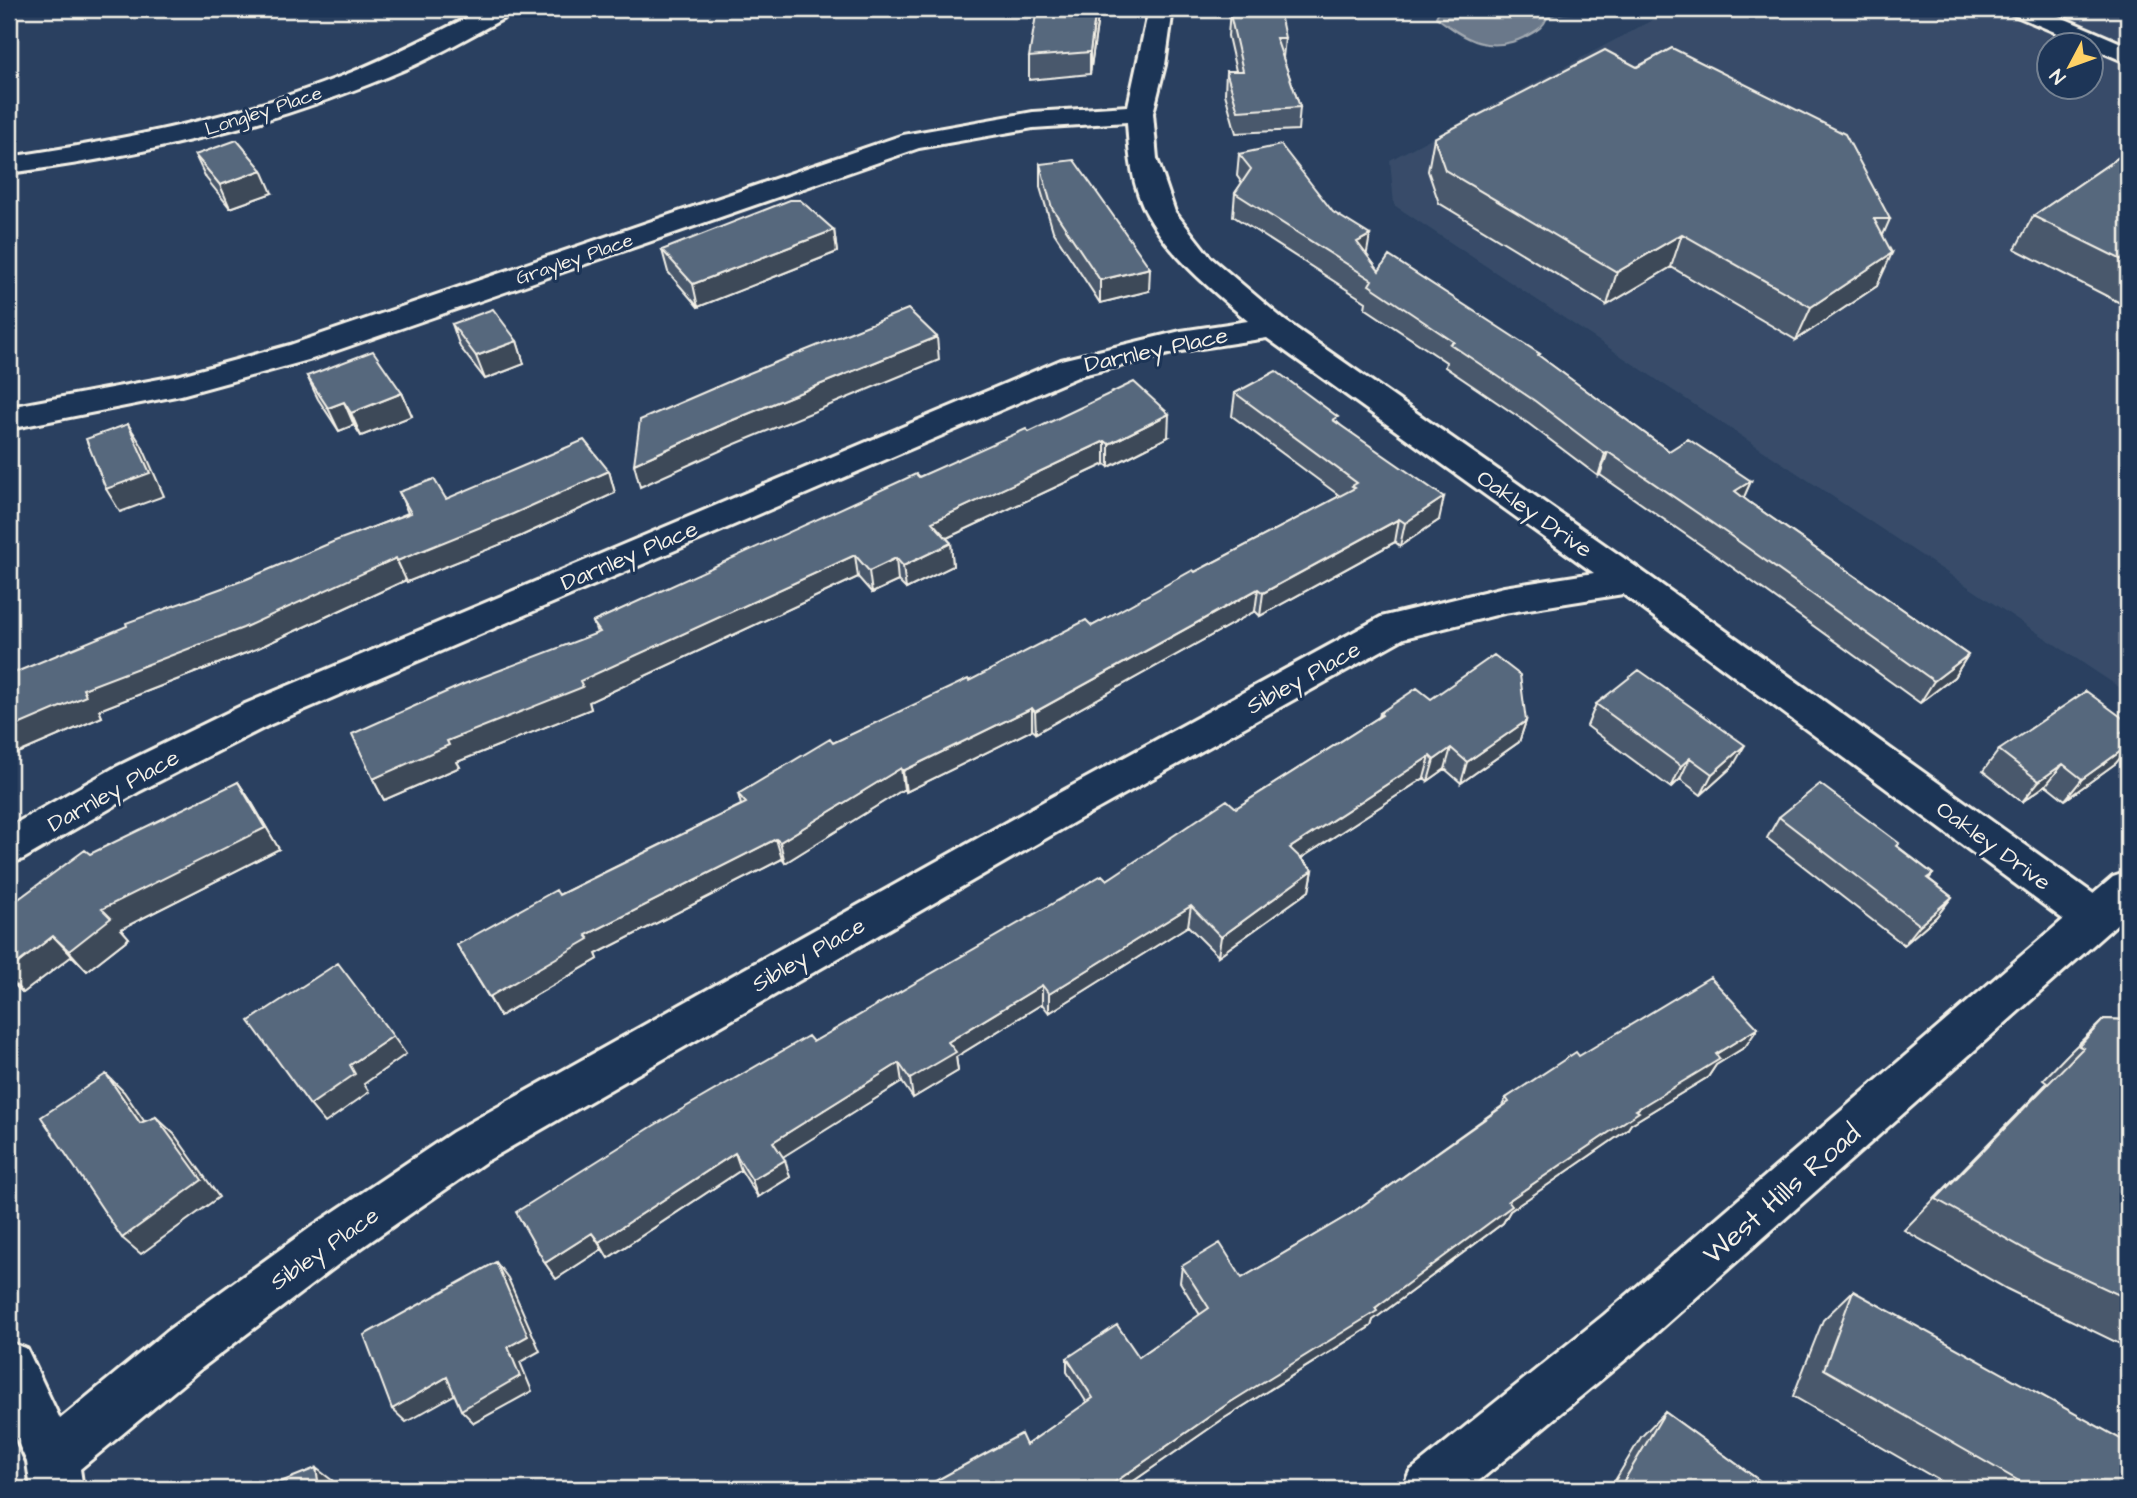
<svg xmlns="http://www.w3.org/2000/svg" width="2137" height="1498" viewBox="0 0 2137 1498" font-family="'Architects Daughter',sans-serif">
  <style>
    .built { fill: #374c69; fill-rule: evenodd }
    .water { fill: #6a788a; stroke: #a1a8b0; stroke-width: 2 }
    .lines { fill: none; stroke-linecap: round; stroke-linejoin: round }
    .minor-casing { stroke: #f4f1e8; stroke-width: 6 }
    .tertiary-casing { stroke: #f4f1e8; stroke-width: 6 }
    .primary-casing { stroke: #f4f1e8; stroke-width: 6 }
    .minor { fill: #1d3557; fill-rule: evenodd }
    .tertiary { fill: #1d3557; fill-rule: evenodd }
    .primary { fill: #1d3557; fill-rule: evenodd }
    .wall { fill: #4a596c; stroke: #f4f1e8; stroke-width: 2 }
    .shaded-wall { fill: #3c4858; stroke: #f4f1e8; stroke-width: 2 }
    .building { fill: #56677d; stroke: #f4f1e8; stroke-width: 2 }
    .labels { text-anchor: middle; stroke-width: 6; stroke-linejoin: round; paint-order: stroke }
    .far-street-label { font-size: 19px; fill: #f4f1e8; stroke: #1d3557 }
    .street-label { font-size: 23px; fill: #f4f1e8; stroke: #1d3557 }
    .near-street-label { font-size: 28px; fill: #f4f1e8; stroke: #1d3557 }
  </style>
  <rect width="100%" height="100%" fill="#2a4060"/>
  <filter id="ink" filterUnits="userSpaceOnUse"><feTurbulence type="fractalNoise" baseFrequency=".0143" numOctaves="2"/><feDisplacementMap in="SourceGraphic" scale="14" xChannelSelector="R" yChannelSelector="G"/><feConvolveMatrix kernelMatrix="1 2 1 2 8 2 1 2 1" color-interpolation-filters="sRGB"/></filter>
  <g filter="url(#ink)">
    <path class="built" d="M1673 9H2128V693L1394 205 1390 160ZM2050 46H2092V88H2050Z"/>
    <path class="water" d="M1440 9H1574L1573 12 1555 14 1547 18C1543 28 1536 31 1527 36 1489 55 1467 40 1436 17Z"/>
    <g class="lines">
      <g class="minor-casing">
        <path id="minor" d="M484 9H515L512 14C477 32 444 52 408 68 281 123 146 156 9 173V157C123 140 237 118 345 75 393 56 438 32 484 9Z
          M1149 9H1173L1165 65 1153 113 1157 159 1175 212 1211 258 1284 320 1642 571 2109 905 2115 918 2109 931 2094 936 2079 931 1623 594 1504 613 1404 638 1076 821 485 1162 348 1257 203 1367 80 1469 83 1489H31L27 1462 9 1423V1342L27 1349 60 1419 167 1331 314 1225 453 1132 1048 799 1381 617 1504 587 1594 573 1267 338 1181 351 1082 375 271 724 140 791 23 859 9 864V827L112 769 245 704 1061 360 1181 331 1248 321C1212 290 1172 258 1148 216 1132 188 1129 153 1127 122L1033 128 919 148 312 359 181 395 9 429V407L181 375 290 345 903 135 1033 112 1128 106Z"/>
      </g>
      <g class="tertiary-casing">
        <path id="tertiary" d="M2128 872V914L1638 1349 1469 1489H1402L1410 1471 1604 1315 2113 877Z"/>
      </g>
      <g class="primary-casing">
        <path id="primary" d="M2009 9H2042L2128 46V63L2012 14Z"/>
      </g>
      <use href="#minor" class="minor"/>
      <use href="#tertiary" class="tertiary"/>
      <use href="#primary" class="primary"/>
    </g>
    <path class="wall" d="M1099 9 1090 74 1029 80V57Z
      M1230 9 1285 38 1283 58 1300 107 1298 130 1236 133 1225 94 1226 71H1236L1228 36Z
      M1434 138 1890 219 1883 235 1877 286 1796 340 1671 267 1607 305 1439 203 1428 171Z
      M2128 151V307L2015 249 2033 216Z
      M1239 154 1367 255 1379 271 1540 354 1539 356 1669 451 1751 481 1743 498 1968 655 1954 677 1920 703 1718 557 1600 475 1598 476 1529 424 1445 367 1446 362 1365 308 1366 302 1233 216 1235 193 1242 183 1237 176Z
      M195 155 272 193 230 208 206 178Z
      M1040 164 1149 291 1100 303 1053 231 1040 187Z
      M834 230 837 252 698 307 668 272 662 250Z
      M452 324 517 341 524 364 485 379 460 347Z
      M307 376 402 393 412 416 361 436 354 425 339 431 318 399Z
      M1235 393 1337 422 1439 520 1400 546 1395 542 1260 616 1255 611 1036 733 1032 730 906 792 904 789 785 863 782 859 596 954 598 959 500 1016 457 945 741 805 738 794 833 743 1092 626 1340 496 1232 416Z
      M1029 432 1168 437 1109 467 1105 464 947 538 951 543 953 566 906 589 898 581 872 593 858 577 589 702 591 709 457 762 460 767 384 800 373 779 597 633 593 622 919 477Z
      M609 471 615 493 521 536 407 582 406 580 256 649 99 710 102 717 9 757 247 579 408 513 399 492 446 499Z
      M1431 699 1526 721 1519 742 1461 783 1445 769 1428 781 1424 778 1301 858 1313 870 1309 891 1218 956 1188 926 1049 1013 1042 1004 956 1057 958 1071 913 1098 902 1082 782 1157 790 1177 758 1197 741 1170 608 1258 602 1249 556 1279 545 1263 813 1042 1107 880 1236 808 1379 717 1380 713Z
      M1596 704 1733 766 1701 795 1680 779 1671 788 1587 726Z
      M2124 735 2116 763 2065 800 2046 785 2022 802 1983 771 1999 750Z
      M238 782 252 803 279 849 121 929 129 938 87 971 72 956 23 993 9 980V906Z
      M1779 817 1897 846 1933 874 1929 879 1952 897 1936 917 1904 945 1767 838Z
      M2104 1019 2128 1020V1348L2007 1289 1904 1230 2047 1083 2043 1080 2068 1054Z
      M1745 1047 1716 1065 1708 1077 1631 1124 1627 1130 1510 1211 1503 1223 1373 1320 1371 1326 1223 1419 1122 1489H921L1026 1445 1087 1403 1067 1372V1358L1139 1357 1200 1315 1180 1282 1182 1266 1242 1278 1352 1213 1502 1106 1506 1098 1579 1056Z
      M1853 1291 2128 1489H1954L1793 1396 1823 1320Z
      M1665 1412 1771 1489H1610L1641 1437Z"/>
    <path class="shaded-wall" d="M1096 9H1099L1090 74V52Z
      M262 170 272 193 230 208 220 185Z
      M834 230 837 252 698 307 693 284Z
      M1682 234 1671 267 1607 305 1617 272Z
      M1370 235 1366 258 1357 242Z
      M1892 253 1877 286 1796 340 1811 307Z
      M1150 268 1149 291 1100 303V280Z
      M937 337 939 360 733 445 640 487 634 464 728 422Z
      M517 341 524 364 485 379 476 356Z
      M402 393 412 416 361 436 351 413Z
      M344 402 354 425 339 431 328 408Z
      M1169 414 1168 437 1109 467V444Z
      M128 424 142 446 164 496 120 512 106 489Z
      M1105 441V464L934 544 932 522Z
      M1608 452 1600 475 1598 476 1605 454Z
      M609 471 615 493 521 536 407 582 397 561Z
      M1751 481 1741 504 1735 491Z
      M1444 497 1439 520 1400 546 1405 523Z
      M1399 519 1395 542 1260 616 1263 593Z
      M951 543 953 566 906 589 903 566Z
      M855 555 858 577 589 702 591 709 457 762 460 767 384 800 373 779 447 741Z
      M396 558 406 580 256 649 99 710 102 717 9 757V729L83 689Z
      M896 558 898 581 872 593 869 571Z
      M1258 589 1255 611 1036 733 1035 712Z
      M1968 655 1954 677 1920 703 1934 681Z
      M1032 708V730L906 792 903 771Z
      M1526 721 1519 742 1461 783 1467 762Z
      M1745 745 1733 766 1701 795 1712 774Z
      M2128 746V749L2116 763 2065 800 2082 779Z
      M1451 748 1445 769 1428 781 1434 760Z
      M1430 756 1424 778 1286 868 1290 848Z
      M1690 758 1680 779 1671 788 1681 766Z
      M2063 764 2046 785 2022 802 2039 781Z
      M901 768 904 789 785 863 780 842Z
      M238 782 252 803 279 849 121 929 129 938 87 971 69 951 102 909Z
      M776 839 782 859 596 954 598 959 500 1016 489 997 586 935Z
      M1313 870 1309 891 1218 956 1221 937Z
      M1952 897 1936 917 1904 945 1920 925Z
      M1191 906 1188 926 1049 1013V994Z
      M53 936 72 956 23 993 9 978V970Z
      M1042 985V1004L956 1057 958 1071 913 1098 910 1079 948 1042Z
      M1758 1028 1745 1047 1716 1065 1708 1077 1631 1124 1627 1130 1510 1211 1503 1223 1373 1320 1371 1326 1223 1419 1122 1489H1105L1226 1405 1375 1308 1508 1201 1716 1054Z
      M393 1036 406 1054 364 1084 369 1092 325 1123 310 1105 350 1065Z
      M899 1063 902 1082 778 1160 773 1142Z
      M106 1074 124 1092 158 1141 140 1123Z
      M156 1117 174 1134 219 1197 141 1254 122 1238Z
      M735 1153 741 1170 608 1258 599 1242Z
      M785 1160 790 1177 758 1197 752 1180Z
      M592 1233 602 1249 556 1279 545 1263Z
      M496 1262 508 1278 540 1351 520 1362 532 1391 474 1423 461 1410 508 1347Z
      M447 1377 461 1391 406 1422 392 1409Z
      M316 1468 333 1481 334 1489H319Z"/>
    <path class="building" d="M1037 9H1096L1090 52 1029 57Z
      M1230 9H1279L1285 38H1276L1300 107 1238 111 1226 71H1243L1230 14Z
      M1672 48 1845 134 1890 219H1874L1892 253 1811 307 1682 234 1617 272 1445 170 1434 138 1605 50 1637 67Z
      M237 140 262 170 220 185 195 155Z
      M1281 145 1333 212 1370 235 1357 242 1379 271 1389 256 1540 354 1538 355 1669 451 1688 439 1751 481 1735 491 1749 502 1968 655 1934 681 1728 534 1608 452 1605 454 1535 401 1450 344 1454 342 1369 285 1372 280 1235 193 1251 169 1239 154Z
      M2128 151V263L2033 216Z
      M1074 160 1150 268 1100 280 1052 208 1040 164Z
      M790 200H800L834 230 693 284 662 250Z
      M493 309 517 341 476 356 452 324Z
      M908 309 937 337 728 422 634 464 640 420 742 376Z
      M373 351 402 393 351 413 344 402 328 408 307 376Z
      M1276 371 1338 417 1333 420 1444 497 1405 523 1399 519 1263 593 1258 589 1035 712 1032 708 903 771 901 768 780 842 776 839 586 935 589 939 489 997 457 945 556 890 559 895 746 803 738 794 830 739 833 743 968 679 969 681 1086 620 1092 626 1193 570 1195 572 1355 488 1352 486 1357 483 1235 393Z
      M1134 382 1169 414 1109 444 1105 441 932 522 951 543 903 566 896 558 869 571 855 555 580 681 583 687 447 741 449 745 373 779 352 734 464 684 600 632 593 622 916 474 919 477 1026 429 1029 432Z
      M128 424 150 473 106 489 86 439Z
      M584 440 609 471 513 514 397 561 396 558 243 628 83 689 86 696 9 729V675L127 626 126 623 247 579 335 541 411 513 399 492 434 479 446 499Z
      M1494 655 1520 675 1526 721 1467 762 1451 748 1434 760 1430 756 1290 848 1313 870 1221 937 1191 906 1049 994 1042 985 948 1042 956 1052 910 1079 899 1063 773 1142 785 1160 752 1180 735 1153 599 1242 592 1233 545 1263 516 1212 653 1126 808 1036 813 1042 1102 875 1107 880 1227 800 1236 808 1382 715 1380 713 1417 688 1431 699Z
      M1639 670 1745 745 1712 774 1690 758 1681 766 1596 704Z
      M2086 691 2128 722V728L2121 732 2128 737V746L2082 779 2063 764 2039 781 1999 750Z
      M238 782 265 828 102 909 111 918 69 951 53 936 9 970V906L85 850 90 854Z
      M1820 784 1899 843 1896 846 1933 874 1927 878 1952 897 1920 925 1779 817Z
      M338 963 393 1036 350 1065 355 1074 310 1105 249 1021Z
      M1710 977 1758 1028 1716 1054 1720 1059 1636 1110 1639 1112 1508 1201 1512 1206 1375 1308 1377 1311 1226 1405 1105 1489H1104L1101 1485 1094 1489H921L1021 1434 1026 1445 1093 1398 1067 1358 1117 1325 1139 1357 1209 1308 1182 1266 1220 1243 1242 1278 1352 1213 1509 1102 1506 1098 1576 1052 1579 1056Z
      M2104 1019 2128 1020V1299L2044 1260 1936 1199 2083 1048 2079 1046Z
      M106 1074 140 1123 156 1117 202 1180 122 1238 41 1117Z
      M496 1262 528 1336 508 1347 520 1376 461 1410 447 1377 392 1409 364 1335Z
      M1853 1291 2128 1443V1489H2033L1824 1369Z
      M1665 1412 1771 1489H1619Z
      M316 1468 319 1489H263Z"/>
  </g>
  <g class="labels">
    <g class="far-street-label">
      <text transform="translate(263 110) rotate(-18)" y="7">Longley Place</text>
      <text transform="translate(574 258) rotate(-19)" y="7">Grayley Place</text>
    </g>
    <g class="street-label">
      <text transform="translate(1156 349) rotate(-12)" y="8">Darnley Place</text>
      <text transform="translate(1535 513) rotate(35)" y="8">Oakley Drive</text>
      <text transform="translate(629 555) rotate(-23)" y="8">Darnley Place</text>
      <text transform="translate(1303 677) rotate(-29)" y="8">Sibley Place</text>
      <text transform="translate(113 790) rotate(-29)" y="8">Darnley Place</text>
      <text transform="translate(1994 845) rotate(36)" y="8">Oakley Drive</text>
      <text transform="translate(808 954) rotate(-30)" y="8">Sibley Place</text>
      <text transform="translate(324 1248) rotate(-35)" y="8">Sibley Place</text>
    </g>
    <g class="near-street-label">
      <text transform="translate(1781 1193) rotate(-41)" y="10">West Hills Road</text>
    </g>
  </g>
  <rect width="2137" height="1498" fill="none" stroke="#1d3557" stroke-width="35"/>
  <rect x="18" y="18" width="2102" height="1463" fill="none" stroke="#f4f1e8" stroke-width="2.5" filter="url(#ink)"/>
  <g transform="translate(2070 66) rotate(229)"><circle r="33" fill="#1d3557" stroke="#738091" stroke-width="2"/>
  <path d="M0-5L12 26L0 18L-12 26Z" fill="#ffd166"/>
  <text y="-10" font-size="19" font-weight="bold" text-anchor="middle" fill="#f4f1e8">N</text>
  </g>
</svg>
